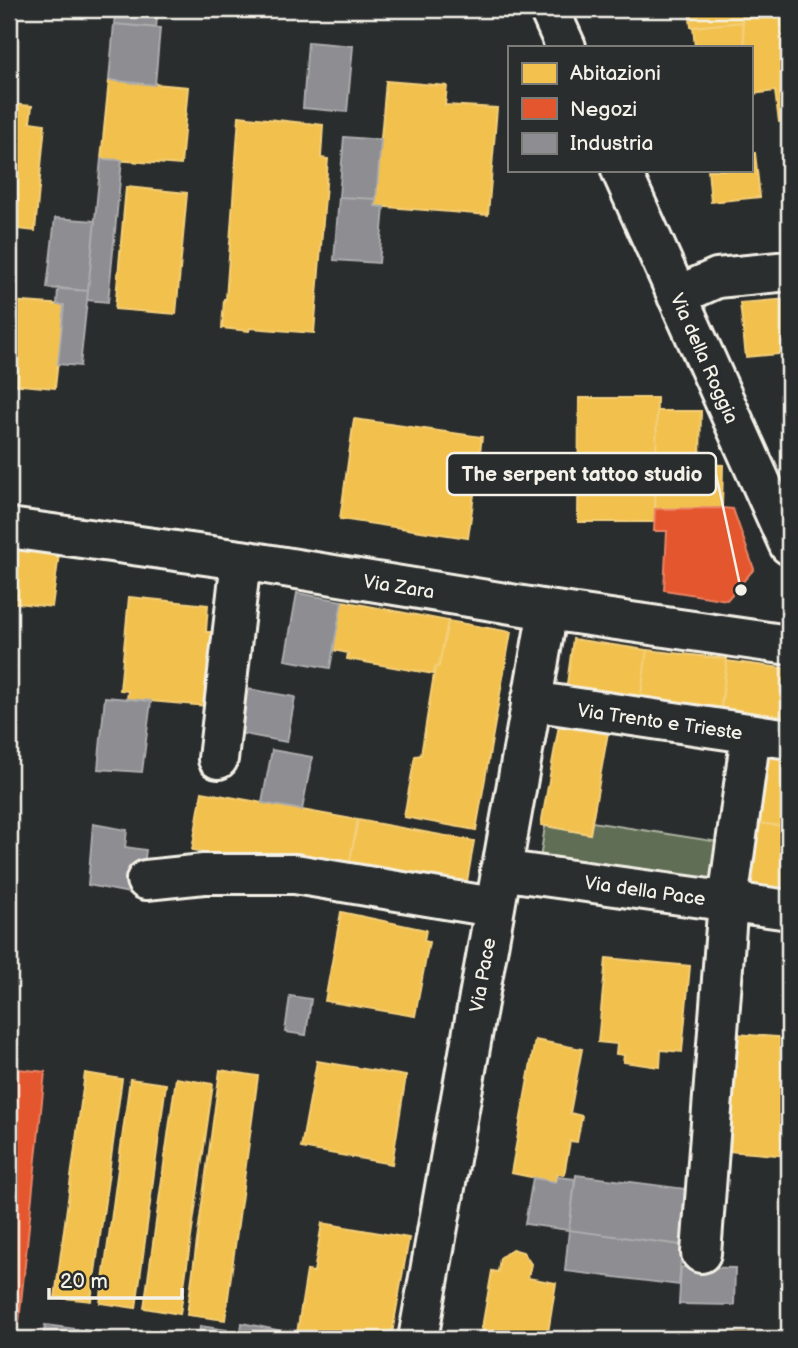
<svg xmlns="http://www.w3.org/2000/svg" width="798" height="1348" viewBox="0 0 798 1348" font-family="'Balsamiq Sans',sans-serif">
  <style>
    .green { fill: #616e56; stroke: #aab09f; stroke-width: 2 }
    .homes { fill: #f2c14e; stroke: #f3cf7c; stroke-width: 2 }
    .shops { fill: #e4572e; stroke: #e98566; stroke-width: 2 }
    .industry { fill: #8d8d92; stroke: #acabac; stroke-width: 2 }
    .lines { fill: none; stroke-linecap: round; stroke-linejoin: round }
    .minor-casing { stroke: #f4f1e8; stroke-width: 44 }
    .minor { stroke: #2a2d2e; stroke-width: 38 }
    .labels { text-anchor: middle; stroke-width: 7; stroke-linejoin: round; paint-order: stroke }
    .street-label { font-size: 19px; fill: #f4f1e8; stroke: #2a2d2e }
    .leader { fill: none; stroke: #f4f1e8; stroke-width: 2.5 }
    .callout-dot { fill: #f4f1e8; stroke: #2a2d2e; stroke-width: 2.5 }
    .callout { fill: #2a2d2e; stroke: #f4f1e8; stroke-width: 2.5 }
    .callout-label { font-size: 21px; text-anchor: middle; font-weight: bold; fill: #f4f1e8 }
  </style>
  <rect width="100%" height="100%" fill="#2a2d2e"/>
  <filter id="ink" filterUnits="userSpaceOnUse"><feTurbulence type="fractalNoise" baseFrequency=".0143" numOctaves="2"/><feDisplacementMap in="SourceGraphic" scale="14" xChannelSelector="R" yChannelSelector="G"/><feConvolveMatrix kernelMatrix="1 2 1 2 8 2 1 2 1" color-interpolation-filters="sRGB"/></filter>
  <g filter="url(#ink)">
    <path class="green" d="M592 822 725 843 718 887 540 859 545 826 590 834Z"/>
    <path class="homes" d="M689 9H741L742 22 691 27Z
      M741 9H789V121L779 122 775 91 751 94V47H745Z
      M742 22 745 47H695L693 27Z
      M109 80 188 87 181 165 101 159Z
      M386 81 447 86 445 105 497 108 488 215 375 206Z
      M9 104 32 106 30 122 45 124 35 231 9 228Z
      M239 116 323 125 321 158 328 159 314 333 250 328 249 331 222 328 224 299H226Z
      M751 153H755L760 197 711 202 708 170H751Z
      M126 187 187 193 176 314 115 309Z
      M789 299V353L746 357 740 303Z
      M9 301 64 305 55 388 9 384Z
      M579 398H657L655 522H578Z
      M657 411H701L700 464 723 465 722 508 655 509Z
      M354 419 482 437 468 538 340 519Z
      M9 548 59 554 52 607 9 602Z
      M129 597 208 605 206 632H213L207 706 127 699 128 691 120 690Z
      M342 601 448 621 439 666 435 668 434 674 347 659 348 653 333 650Z
      M448 621 511 632 476 830 404 817 415 756 421 755 435 668 439 666Z
      M573 639 647 650 639 709 565 699Z
      M647 650 727 659 719 721 639 709Z
      M727 661 789 669V728L720 718Z
      M561 714 610 721 590 834 541 825Z
      M761 753 789 757V827L751 822Z
      M202 792 358 820 348 870 276 865 192 850Z
      M358 820 474 841 465 893 348 870Z
      M751 822 789 827V900L741 893Z
      M341 912 426 930 424 941 429 942 415 1016 325 1001Z
      M606 958 690 966 682 1052 661 1050 660 1067 623 1062 624 1055 616 1054 617 1044 598 1042Z
      M723 1033 789 1038V1156L715 1150Z
      M535 1040 582 1049 570 1113 582 1116 577 1142 570 1141 564 1175 558 1174 556 1182 511 1173Z
      M317 1061 406 1076 392 1164 301 1148Z
      M220 1070 258 1076 225 1320 187 1315Z
      M85 1073 122 1079 91 1301 55 1297Z
      M176 1078 213 1084 180 1314 144 1308Z
      M130 1079 166 1084 136 1308 100 1303Z
      M322 1223 409 1238 391 1339H296L307 1271 314 1272Z
      M512 1249 523 1252 531 1264 528 1278 556 1283 547 1339H480L492 1271 498 1272 500 1258Z
      M707 1333 759 1334V1339H706Z"/>
    <path class="shops" d="M722 508 733 509 754 569 727 600 664 590 667 531H654L655 509Z
      M9 1068 45 1072 19 1322 9 1321Z"/>
    <path class="industry" d="M116 9H158L156 28 114 24Z
      M114 24 160 28 155 85 109 80Z
      M308 42 353 46 347 112 303 108Z
      M344 137 381 140 376 199 339 197Z
      M101 159 122 160 108 302 87 300Z
      M339 197 376 199 375 206 384 207 379 263 334 260Z
      M55 218 95 221 88 291 47 288Z
      M58 288 88 291 80 366 58 364 64 305H57Z
      M297 593 342 601 330 668 285 660Z
      M9 665H15L9 719Z
      M241 688 295 697 287 742 233 732Z
      M105 697 151 701 142 772 98 769Z
      M272 750 312 757 302 810 262 803Z
      M93 824 127 830 125 847 146 850 140 895 88 885Z
      M290 996 311 999 306 1035 285 1032Z
      M576 1175 686 1189 682 1245 569 1230Z
      M558 1177 575 1179 569 1230 525 1224 533 1178 556 1182Z
      M569 1230 682 1245 679 1285 565 1271Z
      M681 1267 735 1268 734 1305 679 1304Z
      M242 1323 287 1332 286 1339H240Z
      M45 1325 84 1330 83 1339H43Z
      M200 1326 241 1332 240 1339H199Z
      M84 1330 139 1338V1339H83Z"/>
    <g class="lines">
      <g class="minor-casing">
        <path id="minor" d="M549 9 566 47
          M621 170 789 545
          M677 296 717 278 789 271
          M9 528 241 560 548 610 789 645
          M531 701 789 739
          M218 759 241 560
          M500 870 789 910
          M146 880 204 874H295L493 907
          M701 1253 728 901 751 734
          M418 1339 548 610"/>
      </g>
      <use href="#minor" class="minor"/>
    </g>
  </g>
  <g class="labels">
    <g class="street-label">
      <text transform="translate(705 358) rotate(66)" y="7">Via della Roggia</text>
      <text transform="translate(399 586) rotate(9)" y="7">Via Zara</text>
      <text transform="translate(660 721) rotate(8)" y="7">Via Trento e Trieste</text>
      <text transform="translate(645 890) rotate(8)" y="7">Via della Pace</text>
      <text transform="translate(482 975) rotate(-80)" y="7">Via Pace</text>
    </g>
  </g>
  <path class="leader" d="M741 590L716 474"/>
  <circle class="callout-dot" cx="741" cy="590" r="7"/>
  <rect class="callout" x="447" y="453" width="269" height="42" rx="7"/>
  <g class="callout-label">
    <text x="582" y="481">The serpent tattoo studio</text>
  </g>
  <rect width="798" height="1348" fill="none" stroke="#2a2d2e" stroke-width="35"/>
  <rect x="18" y="18" width="763" height="1313" fill="none" stroke="#f4f1e8" stroke-width="2.5" filter="url(#ink)"/>
  <rect x="508" y="46" width="245" height="126" fill="#2a2d2e" stroke="#7b7b78" stroke-width="2"/>
  <rect x="522" y="63" width="35" height="21" fill="#f2c14e" stroke="#7b7b78" stroke-width="2"/>
  <text x="570" y="80" font-size="21" fill="#f4f1e8">Abitazioni</text>
  <rect x="522" y="98" width="35" height="21" fill="#e4572e" stroke="#7b7b78" stroke-width="2"/>
  <text x="570" y="116" font-size="21" fill="#f4f1e8">Negozi</text>
  <rect x="522" y="133" width="35" height="21" fill="#8d8d92" stroke="#7b7b78" stroke-width="2"/>
  <text x="570" y="150" font-size="21" fill="#f4f1e8">Industria</text>
  <path d="M49 1288v10h133v-10" fill="none" stroke="#f4f1e8" stroke-width="3.5"/>
  <text x="60" y="1288" font-size="21" fill="#f4f1e8" stroke="#2a2d2e" stroke-width="5" paint-order="stroke">20 m</text>
</svg>
